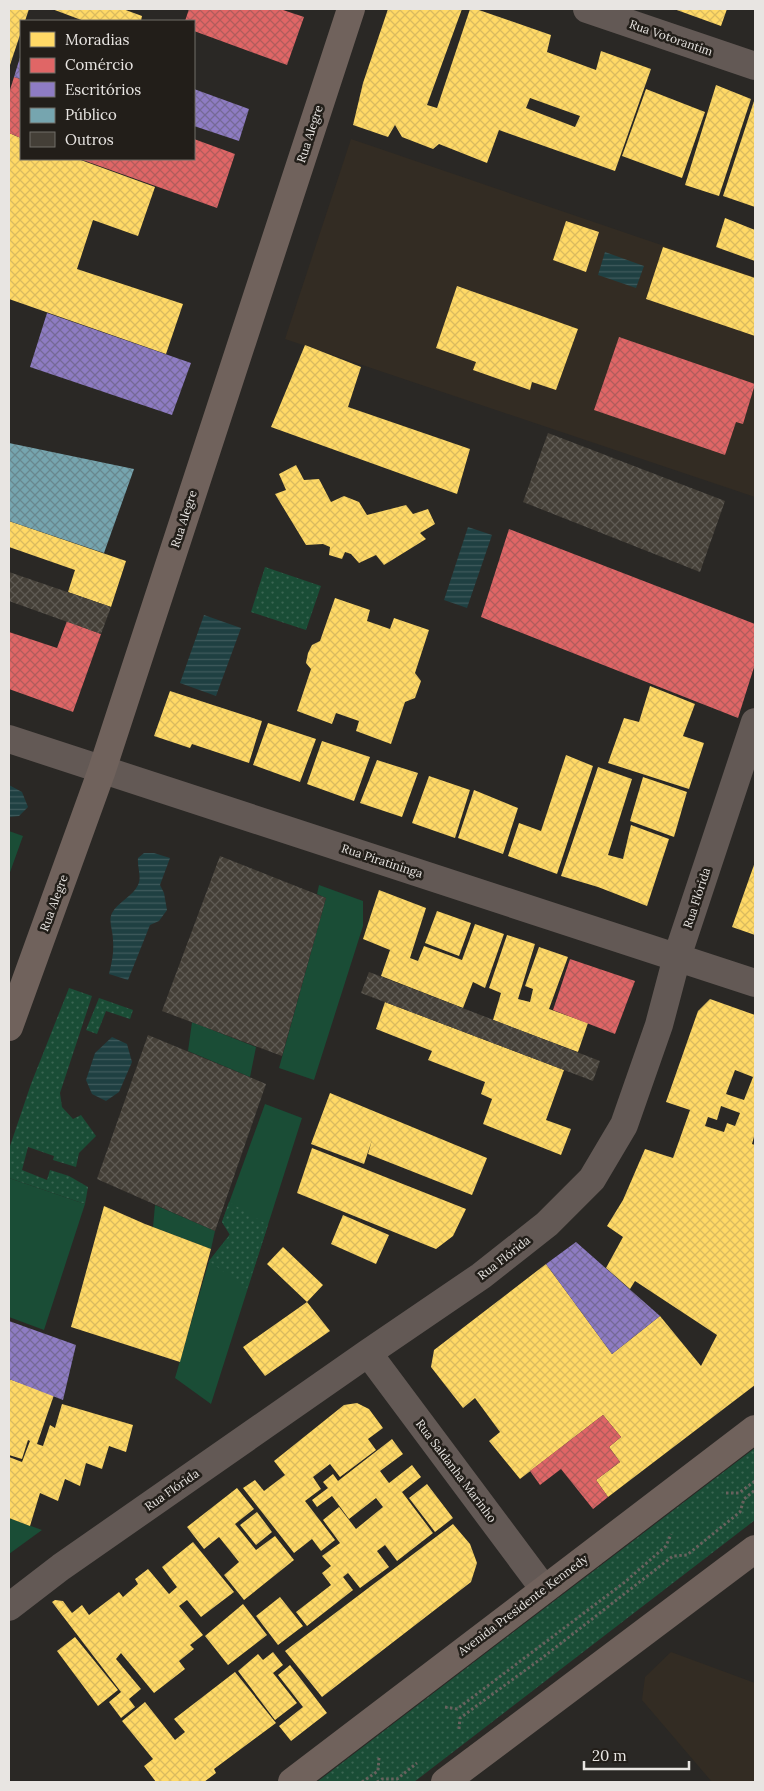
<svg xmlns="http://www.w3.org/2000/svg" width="764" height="1791" viewBox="0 0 764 1791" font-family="Lora,serif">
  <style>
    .built { fill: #332c23 }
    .green { fill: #1a4d36 }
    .park { fill: url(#park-dots) }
    .water { fill: url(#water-rules) }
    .homes { fill: url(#homes-cross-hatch); fill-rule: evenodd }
    .shops { fill: url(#shops-cross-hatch) }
    .offices { fill: url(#offices-cross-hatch) }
    .public { fill: url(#public-cross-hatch) }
    .building { fill: url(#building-cross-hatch) }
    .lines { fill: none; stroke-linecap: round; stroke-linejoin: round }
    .path { stroke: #68625e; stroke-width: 3; stroke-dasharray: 2.5 2.5; stroke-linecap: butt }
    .minor { stroke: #635955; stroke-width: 28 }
    .major { stroke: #70625c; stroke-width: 28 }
    .labels { text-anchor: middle; stroke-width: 5; stroke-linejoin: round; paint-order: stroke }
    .street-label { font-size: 12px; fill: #e8e5e2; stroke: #221e19 }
  </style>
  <defs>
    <pattern id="park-dots" width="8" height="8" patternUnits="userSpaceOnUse" patternTransform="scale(1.25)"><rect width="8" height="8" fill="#1a4d36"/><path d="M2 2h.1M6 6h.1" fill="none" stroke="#3b6653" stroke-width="1.8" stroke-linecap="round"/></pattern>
    <pattern id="water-rules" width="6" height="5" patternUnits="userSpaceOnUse" patternTransform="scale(1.25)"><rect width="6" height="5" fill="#1f4042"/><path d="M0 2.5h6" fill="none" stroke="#405b5d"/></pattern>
    <pattern id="homes-cross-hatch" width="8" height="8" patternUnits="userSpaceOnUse" patternTransform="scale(1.25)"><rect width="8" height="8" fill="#ffd966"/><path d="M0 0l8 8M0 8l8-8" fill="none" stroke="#dabb5f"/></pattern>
    <pattern id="shops-cross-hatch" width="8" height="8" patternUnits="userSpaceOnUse" patternTransform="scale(1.25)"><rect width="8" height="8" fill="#e06666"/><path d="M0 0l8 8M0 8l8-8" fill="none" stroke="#b25c5c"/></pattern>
    <pattern id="offices-cross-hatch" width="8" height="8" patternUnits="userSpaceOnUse" patternTransform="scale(1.25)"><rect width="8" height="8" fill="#8e7cc3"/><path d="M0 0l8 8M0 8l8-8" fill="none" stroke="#756997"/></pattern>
    <pattern id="public-cross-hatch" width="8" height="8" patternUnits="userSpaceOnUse" patternTransform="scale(1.25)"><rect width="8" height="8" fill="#76a5af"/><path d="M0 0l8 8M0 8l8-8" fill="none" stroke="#68888f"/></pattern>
    <pattern id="building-cross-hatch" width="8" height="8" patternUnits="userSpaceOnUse" patternTransform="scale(1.25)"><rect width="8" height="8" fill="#443f37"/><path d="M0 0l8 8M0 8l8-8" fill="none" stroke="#5f5b54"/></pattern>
  </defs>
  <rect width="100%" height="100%" fill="#2a2825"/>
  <path class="built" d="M351 139 755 277V497L285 339Z
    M671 1652 755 1683V1782H712L642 1700 645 1677Z"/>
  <path class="green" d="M9 831 23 836 9 875Z
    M319 885 363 901V926L314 1080 279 1068 326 898 317 894Z
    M192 1022 256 1047 250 1077 188 1051Z
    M265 1104 302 1118 211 1404 175 1378 209 1261 230 1234 222 1222Z
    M9 1178 85 1204 44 1330 9 1317Z
    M155 1205 215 1231 211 1249 153 1227Z
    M9 1518 42 1530 9 1554Z"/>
  <path class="park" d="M265 567 321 586 306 630 251 612Z
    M69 988 92 996 60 1093 62 1107 73 1119 81 1115 96 1136 79 1153 76 1167 53 1160 54 1156 28 1147 22 1170 47 1180 50 1170 69 1176 88 1187 85 1204 9 1178V1149L31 1084Z
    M99 998 133 1010 130 1019 106 1011 97 1034 86 1030Z
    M229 1202 268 1225 247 1289 209 1261 230 1235 222 1222Z
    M755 1448V1520L414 1782H317Z"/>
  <path class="water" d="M605 252 644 266 636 288 598 275Z
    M468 527 492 535 467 608 444 600Z
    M204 615 241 628 216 696 180 683Z
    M9 785 22 792 28 807 19 816 9 817Z
    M144 853H154L170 858 160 885 164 893 167 910 159 921 150 925 128 980 109 974C112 962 114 952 113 940 113 931 108 921 112 913 118 902 133 896 138 885 142 877 137 867 138 858Z
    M112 1037 127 1044 132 1062 119 1092 106 1101 92 1094 86 1080 95 1053Z"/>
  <path class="homes" d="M9 9H29L25 21H21V32L9 68Z
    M52 9H123L142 16 141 21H84Z
    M388 9H462L427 105 437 108 470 9H476L551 35 547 52 596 70 601 51 651 69 615 171 499 130 487 163 439 144 433 149 402 137 395 125 388 137 353 125 363 83ZM530 98 580 116 575 127 526 108Z
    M674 9H727L721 26Z
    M716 85 751 99 719 196 685 185Z
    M646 89 705 112 682 178 622 156Z
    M755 98V207L723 196Z
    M9 133 21 138V159H78L155 187 138 236 93 220 77 269 183 304 166 354 9 299Z
    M725 218 755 230V261L716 247Z
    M566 221 599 232 586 272 553 260Z
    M663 247 755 278V336L646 299Z
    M457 286 578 329 556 390 532 382 530 390 473 370 476 362 436 348Z
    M305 345 361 367 348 407 470 449 457 494 271 427Z
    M296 465 304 480 319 479 331 502 344 496 359 502 367 515 406 505 413 514 428 509 435 524 420 533 426 539 384 565 376 555 359 563 351 554 345 552 342 559 329 555 330 547 323 544 306 545 275 494 286 490 279 474Z
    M9 521 126 561 111 607 68 592 75 570 9 547Z
    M335 598 370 610 367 621 390 629 394 618 429 630 415 673 421 681 415 698 405 702 391 744 356 731 359 721 336 713 332 724 297 711 311 669 306 663 308 653 312 645 320 641Z
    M650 686 695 704 683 736 704 743 689 789 608 763 624 718 639 722Z
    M170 691 262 721 249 763 192 744 190 748 154 736Z
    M268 723 316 739 300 782 253 765Z
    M322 741 370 757 354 801 307 784Z
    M566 755 593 766 557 874 508 856 519 823 541 831Z
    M377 760 418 773 402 817 360 803Z
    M598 767 632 779 608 855 623 859 631 825 669 839 647 906 598 887 561 876Z
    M429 776 470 790 455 838 412 823Z
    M643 777 687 792 674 837 630 821Z
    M474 790 518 808 503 854 458 838Z
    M755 862V935L732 927Z
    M379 890 426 908 410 958 418 961 424 946 462 960 475 924 504 934 485 988 473 982 463 1008 381 976 390 950 363 939Z
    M437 911 471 923 459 956 425 943Z
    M507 935 535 944 518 999 530 1002 533 989 525 986 539 947 568 957 549 1009 588 1023 578 1052 493 1020 501 993 489 988Z
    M710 999 755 1015V1133L752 1144 755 1145V1385L608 1497 596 1480 620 1462 609 1447 621 1437 603 1415 520 1479 489 1441 500 1432 475 1398 463 1408 431 1367 434 1350 546 1264 612 1354 660 1316 701 1366 717 1335 635 1281 630 1289 606 1268 623 1237 607 1226 623 1200 645 1149 673 1158 690 1110 666 1102 698 1011ZM735 1070 753 1077 744 1100 726 1094ZM721 1106 740 1113 735 1126 727 1123 724 1132 705 1126 708 1117 717 1120Z
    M385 1002 564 1070 546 1120 571 1129 561 1155 483 1124 492 1099 481 1094 485 1082 428 1060 432 1051 376 1029Z
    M330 1093 487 1158 472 1195 368 1154 372 1140 364 1164 311 1144Z
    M312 1148 466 1209 453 1236 436 1249 297 1193Z
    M104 1206 145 1224 211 1249 180 1362 71 1327Z
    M343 1215 389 1235 376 1264 331 1244Z
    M283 1247 323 1285 307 1302 267 1264Z
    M307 1302 330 1331 265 1376 243 1347Z
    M9 1379 54 1395 37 1444 43 1446 50 1425 55 1428 62 1404 133 1425 126 1452 109 1446 102 1469 86 1463 80 1486 65 1479 58 1501 40 1493 30 1526 9 1518V1457L22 1462 30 1441 28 1440 22 1459 9 1455Z
    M357 1403 369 1409 383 1428 368 1439 376 1450 340 1477 330 1464 313 1477 321 1489 305 1501 335 1540 321 1551 312 1539 294 1553 243 1488 255 1480 264 1491 285 1475 274 1461 344 1405Z
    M392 1439 403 1454 380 1471 389 1483 412 1465 421 1477 402 1492 433 1533 397 1561 385 1545 377 1551 389 1567 360 1588 348 1573 343 1577 353 1590 307 1626 296 1612 331 1585 322 1573 331 1566 322 1556 340 1543 323 1520 339 1507 356 1529 383 1507 376 1498 349 1519 332 1496 317 1507 312 1500 328 1488 323 1482 333 1474 338 1481Z
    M427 1484 453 1518 435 1532 409 1498Z
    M237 1488 254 1509 235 1524 256 1550 275 1536 294 1560 244 1600 224 1575 239 1562 219 1537 204 1549 187 1527Z
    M257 1512 272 1532 256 1545 240 1525Z
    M453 1524 470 1544 477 1563 471 1582 322 1697 285 1651Z
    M193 1542 234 1592 201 1617 187 1600 179 1606 203 1635 190 1645 194 1649 179 1661 185 1669 154 1693 121 1653 116 1659 141 1689 129 1699 135 1707 121 1718 109 1702 121 1692 52 1602 55 1600 63 1601 72 1613 82 1605 89 1615 119 1592 123 1597 138 1584 135 1579 148 1569 169 1594 177 1587 162 1567Z
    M280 1597 303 1626 278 1645 256 1616Z
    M243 1604 267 1635 228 1665 205 1636Z
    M75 1637 118 1690 98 1706 57 1651Z
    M273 1652 283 1665 273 1673 297 1703 275 1720 238 1671 258 1654 263 1660Z
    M290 1665 327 1713 291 1741 279 1726 303 1707 278 1675Z
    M235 1672 276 1723 214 1769 216 1773 204 1782H156L144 1766 153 1759 122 1721 145 1702 175 1740 185 1732 174 1719Z"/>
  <path class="shops" d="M189 9H280L304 17 287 65 194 31V21H185Z
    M14 77 21 79V138L9 133V93Z
    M194 139 235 154 217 208 80 159H194Z
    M619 337 755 384 743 424 736 422 725 455 594 410Z
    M509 529 755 624V664L738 718 481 617Z
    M67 621 101 634 73 712 9 689V632L57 648Z
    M570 959 635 981 615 1034 553 1010Z
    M603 1415 621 1437 609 1447 620 1462 596 1480 608 1497 593 1509 561 1469 540 1485 530 1471Z"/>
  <path class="offices" d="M21 54V79L14 77Z
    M194 89 249 109 239 141 194 126Z
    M47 313 191 363 172 415 30 367Z
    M576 1242 660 1316 612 1354 546 1264Z
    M9 1321 76 1345 63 1400 9 1379Z"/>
  <path class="public" d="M9 443 134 469 104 553 9 521Z"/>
  <path class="building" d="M548 433 725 501 700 572 523 502Z
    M9 572 111 607 101 634 9 601Z
    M220 856 326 898 282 1056 162 1011Z
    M369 972 600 1061 593 1081 361 993Z
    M148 1035 266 1084 215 1231 97 1179Z"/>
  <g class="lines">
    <path class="path" d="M726 1493H739L755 1481
      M445 1707 457 1709 625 1582 666 1546 671 1534
      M459 1729 460 1718 542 1658 673 1556 687 1555 740 1512 744 1499 755 1490
      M362 1782 378 1771 379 1758 380 1756
      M377 1782 382 1779H397L417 1763"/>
    <path class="minor" d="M587 9 755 66
      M9 739 755 983
      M368 1353 544 1589
      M9 1607 61 1567 368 1353 481 1276 547 1224 592 1179 624 1125 659 1025 677 957 755 722"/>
    <path class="major" d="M9 1027 102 770 351 9
      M292 1782 755 1429
      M445 1782 755 1549"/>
  </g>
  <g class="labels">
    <g class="street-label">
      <text transform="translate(671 38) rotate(19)" y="4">Rua Votorantim</text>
      <text transform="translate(310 134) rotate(-72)" y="4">Rua Alegre</text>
      <text transform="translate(184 519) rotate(-72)" y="4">Rua Alegre</text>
      <text transform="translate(382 861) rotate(18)" y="4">Rua Piratininga</text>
      <text transform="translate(697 898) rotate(-72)" y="4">Rua Flórida</text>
      <text transform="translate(54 903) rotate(-70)" y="4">Rua Alegre</text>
      <text transform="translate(504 1258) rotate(-38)" y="4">Rua Flórida</text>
      <text transform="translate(456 1471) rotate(53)" y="4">Rua Saldanha Marinho</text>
      <text transform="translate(172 1490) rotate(-35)" y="4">Rua Flórida</text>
      <text transform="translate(523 1605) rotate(-37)" y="4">Avenida Presidente Kennedy</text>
    </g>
  </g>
  <rect width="764" height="1791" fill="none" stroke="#e8e5e2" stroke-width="20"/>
  <rect x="20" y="20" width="175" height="140" fill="#221e19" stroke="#716e69"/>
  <rect x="30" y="32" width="25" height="15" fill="#ffd966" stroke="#716e69"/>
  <text x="65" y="45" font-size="15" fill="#e8e5e2">Moradias</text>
  <rect x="30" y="58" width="25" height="15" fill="#e06666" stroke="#716e69"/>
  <text x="65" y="70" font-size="15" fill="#e8e5e2">Comércio</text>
  <rect x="30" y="82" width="25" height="15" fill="#8e7cc3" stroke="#716e69"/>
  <text x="65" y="95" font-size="15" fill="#e8e5e2">Escritórios</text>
  <rect x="30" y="108" width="25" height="15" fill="#76a5af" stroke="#716e69"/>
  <text x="65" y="120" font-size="15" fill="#e8e5e2">Público</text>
  <rect x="30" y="132" width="25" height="15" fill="#443f37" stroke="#716e69"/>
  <text x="65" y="145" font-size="15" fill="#e8e5e2">Outros</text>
  <path d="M584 1761v8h105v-8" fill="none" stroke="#e8e5e2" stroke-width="2.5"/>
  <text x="592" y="1761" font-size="15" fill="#e8e5e2" stroke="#221e19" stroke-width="4" paint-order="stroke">20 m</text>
</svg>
